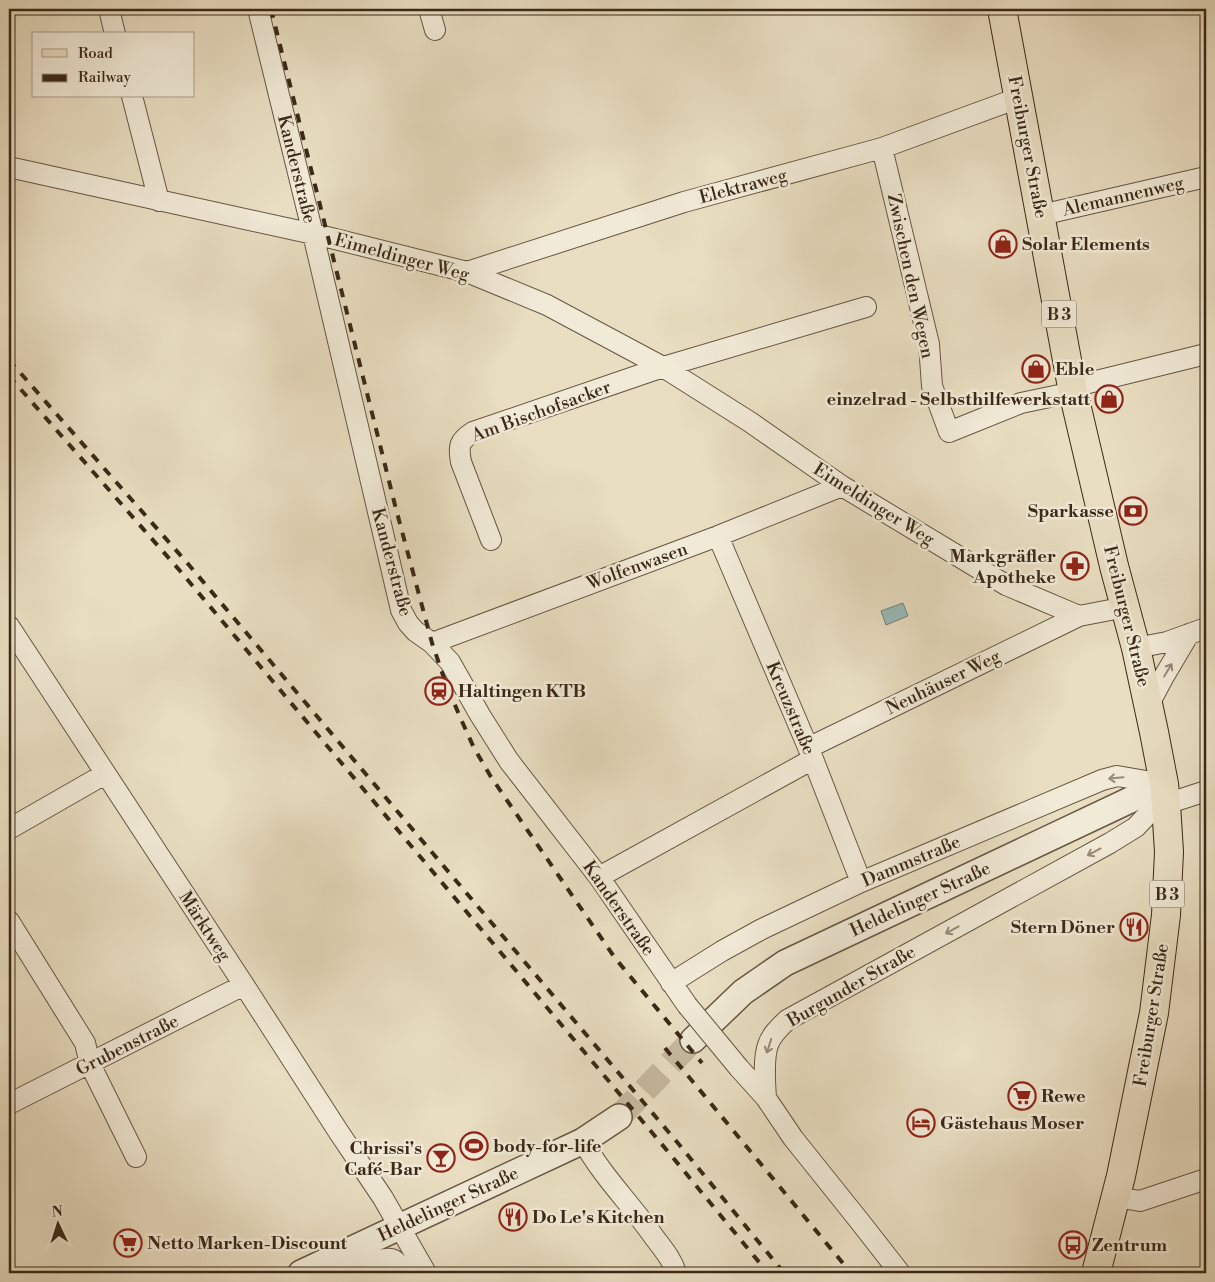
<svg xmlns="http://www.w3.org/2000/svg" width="1215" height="1282" viewBox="0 0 1215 1282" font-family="'Libre Bodoni',serif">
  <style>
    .water { fill: #99bbba; stroke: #738179 }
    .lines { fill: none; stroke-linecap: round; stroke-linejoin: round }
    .tertiary-tunnel { stroke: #c6baa0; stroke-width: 25; stroke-dasharray: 25 12; stroke-linecap: butt }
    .minor-casing { stroke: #665642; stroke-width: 22 }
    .tertiary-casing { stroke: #665642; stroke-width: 28 }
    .primary-casing { stroke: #3a2917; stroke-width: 30 }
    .minor { stroke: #f1ead7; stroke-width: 20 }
    .tertiary { stroke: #f1ead7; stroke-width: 25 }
    .primary { stroke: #e9dec2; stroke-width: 28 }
    .rail { stroke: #3a2917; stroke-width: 4; stroke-dasharray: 9 9; stroke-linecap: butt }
    .minor-bridge-casing { stroke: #665642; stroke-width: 22; stroke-linecap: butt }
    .minor-bridge { stroke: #f1ead7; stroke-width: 20 }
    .oneway { stroke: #968a77 }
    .labels { text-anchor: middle; stroke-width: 5; stroke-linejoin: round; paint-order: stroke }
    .shield { fill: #f1ead7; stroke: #716351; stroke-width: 1 }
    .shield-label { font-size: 16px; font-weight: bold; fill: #3a2917 }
    .street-label { font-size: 18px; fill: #3a2917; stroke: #f1ead7 }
    .poi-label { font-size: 18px; font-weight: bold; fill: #3a2917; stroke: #f1ead7; text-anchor: start }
  </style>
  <rect width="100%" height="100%" fill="#e9dec2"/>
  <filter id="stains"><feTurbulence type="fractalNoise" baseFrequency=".004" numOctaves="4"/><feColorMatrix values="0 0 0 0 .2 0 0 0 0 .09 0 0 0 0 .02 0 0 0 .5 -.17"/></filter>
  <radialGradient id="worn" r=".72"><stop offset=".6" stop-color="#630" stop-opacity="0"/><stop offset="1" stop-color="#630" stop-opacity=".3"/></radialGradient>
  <path class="water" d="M903 603 908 616 886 625 881 611Z"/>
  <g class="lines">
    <path class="tertiary-tunnel" d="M619 1117 693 1040"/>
    <g class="minor-casing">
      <path id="minor" d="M109 9 115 34
        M258 9 313 234 401 610 408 623 415 631 432 643 450 662 480 715 509 761 599 877 687 1005
        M429 9 435 30
        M132 96 159 201
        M882 148 929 344 932 386 949 432 1021 403 1064 394 1072 387 1206 354
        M9 166 13 168 327 237 467 272 547 305 663 367 750 422 842 486 1006 585 1079 616 1126 607
        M1041 215 1206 177
        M467 272 684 202 882 148 1018 98
        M718 536 813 759 861 882
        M491 540 461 462C458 446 459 441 473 432L663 367 866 307
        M9 626 244 985 338 1131 383 1198 426 1273
        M432 643 718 536 842 486
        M1136 648 1167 642 1206 628
        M1148 706 1163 678 1189 634
        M808 748 1079 616
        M1166 804 1206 791
        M9 829 105 774
        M599 877 813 759
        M9 921 85 1043 90 1064 136 1157
        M671 983 722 951 762 929 861 882 1102 780 1117 776 1164 784 1150 812 1136 827 1110 843 787 1020C780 1027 771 1035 768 1045 763 1059 765 1083 766 1098
        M739 1068 766 1098 793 1138 861 1223 900 1273
        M9 1104 244 985
        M583 1141C602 1176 631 1204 654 1237 663 1249 672 1259 676 1273
        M1116 1197 1140 1201 1206 1179
        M347 1273C357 1269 385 1254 394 1260 399 1263 401 1269 404 1273"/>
    </g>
    <g class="tertiary-casing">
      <path id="tertiary" d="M693 1040 743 992 785 963 1164 784
        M301 1273 583 1141 619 1117"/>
    </g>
    <g class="primary-casing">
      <path id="primary" d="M1002 9 1072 387 1114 566 1136 648 1154 732 1164 784 1166 804 1169 852 1166 915 1154 1013 1121 1176 1096 1273"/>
    </g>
    <use href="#minor" class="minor"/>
    <use href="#tertiary" class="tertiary"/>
    <use href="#primary" class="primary"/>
    <path class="rail" d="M271 9 396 509 432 643 445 681 460 717 474 748 491 777 615 958 702 1063
      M9 360 189 565 677 1142 784 1273
      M9 376 181 572 670 1154 768 1273
      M665 1048 851 1273"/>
    <g class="minor-bridge-casing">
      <path id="minor-bridge" d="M687 1005 739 1068"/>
    </g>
    <use href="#minor-bridge" class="minor-bridge"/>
  </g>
  <defs><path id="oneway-shaft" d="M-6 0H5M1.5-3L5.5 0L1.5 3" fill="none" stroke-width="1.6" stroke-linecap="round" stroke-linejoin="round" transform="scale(1.25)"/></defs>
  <g class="oneway">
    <use href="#oneway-shaft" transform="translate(1168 670) rotate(-59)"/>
    <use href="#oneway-shaft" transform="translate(1116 778) rotate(175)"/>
    <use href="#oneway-shaft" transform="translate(1094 852) rotate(152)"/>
    <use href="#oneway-shaft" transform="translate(952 930) rotate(151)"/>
    <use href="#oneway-shaft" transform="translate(769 1046) rotate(108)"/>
  </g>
  <defs>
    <g id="shop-ring" transform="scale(1.4375)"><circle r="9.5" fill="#f1ead7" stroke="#8f2418" stroke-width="1.5"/><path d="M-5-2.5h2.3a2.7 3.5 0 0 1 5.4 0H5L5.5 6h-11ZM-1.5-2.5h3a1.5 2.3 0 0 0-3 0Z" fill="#8f2418"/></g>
    <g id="bank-ring" transform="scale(1.4375)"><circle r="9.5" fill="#f1ead7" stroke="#8f2418" stroke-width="1.5"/><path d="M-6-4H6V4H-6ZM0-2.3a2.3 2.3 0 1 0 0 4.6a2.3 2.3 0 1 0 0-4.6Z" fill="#8f2418"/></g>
    <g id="pharmacy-ring" transform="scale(1.4375)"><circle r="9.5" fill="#f1ead7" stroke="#8f2418" stroke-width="1.5"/><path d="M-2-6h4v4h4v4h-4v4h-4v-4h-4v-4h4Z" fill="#8f2418"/></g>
    <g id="station-ring" transform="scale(1.4375)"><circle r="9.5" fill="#f1ead7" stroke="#8f2418" stroke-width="1.5"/><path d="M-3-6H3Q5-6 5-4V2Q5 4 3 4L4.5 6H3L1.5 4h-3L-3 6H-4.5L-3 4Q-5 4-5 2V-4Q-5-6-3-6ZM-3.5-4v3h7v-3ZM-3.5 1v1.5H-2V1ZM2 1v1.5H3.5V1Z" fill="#8f2418"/></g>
    <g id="restaurant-ring" transform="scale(1.4375)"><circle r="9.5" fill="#f1ead7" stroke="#8f2418" stroke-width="1.5"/><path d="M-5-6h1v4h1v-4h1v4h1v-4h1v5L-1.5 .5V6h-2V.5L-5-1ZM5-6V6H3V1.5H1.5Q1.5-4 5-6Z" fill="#8f2418"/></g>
    <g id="supermarket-ring" transform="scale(1.4375)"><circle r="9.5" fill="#f1ead7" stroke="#8f2418" stroke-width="1.5"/><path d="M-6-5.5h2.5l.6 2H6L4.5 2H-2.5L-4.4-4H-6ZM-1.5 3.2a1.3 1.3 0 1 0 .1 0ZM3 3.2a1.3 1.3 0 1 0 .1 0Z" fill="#8f2418"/></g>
    <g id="hotel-ring" transform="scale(1.4375)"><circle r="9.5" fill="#f1ead7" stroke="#8f2418" stroke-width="1.5"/><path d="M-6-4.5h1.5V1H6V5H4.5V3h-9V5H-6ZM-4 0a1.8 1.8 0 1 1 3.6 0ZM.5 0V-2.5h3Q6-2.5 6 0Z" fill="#8f2418"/></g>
    <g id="stadium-ring" transform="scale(1.4375)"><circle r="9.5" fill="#f1ead7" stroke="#8f2418" stroke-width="1.5"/><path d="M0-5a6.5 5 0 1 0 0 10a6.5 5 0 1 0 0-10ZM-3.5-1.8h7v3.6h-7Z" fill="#8f2418"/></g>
    <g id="bar-ring" transform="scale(1.4375)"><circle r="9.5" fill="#f1ead7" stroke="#8f2418" stroke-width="1.5"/><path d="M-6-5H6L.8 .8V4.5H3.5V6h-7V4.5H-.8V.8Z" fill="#8f2418"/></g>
    <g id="bus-ring" transform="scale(1.4375)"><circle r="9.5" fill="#f1ead7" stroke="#8f2418" stroke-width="1.5"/><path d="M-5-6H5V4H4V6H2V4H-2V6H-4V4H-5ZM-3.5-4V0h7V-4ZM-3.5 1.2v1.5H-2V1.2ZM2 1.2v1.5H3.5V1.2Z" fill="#8f2418"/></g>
  </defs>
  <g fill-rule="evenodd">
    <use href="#shop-ring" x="1003" y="244"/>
    <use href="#shop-ring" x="1036" y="369"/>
    <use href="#shop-ring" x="1109" y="399"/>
    <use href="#bank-ring" x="1133" y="511"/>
    <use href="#pharmacy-ring" x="1075" y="566"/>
    <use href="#station-ring" x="439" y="691"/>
    <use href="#restaurant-ring" x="1134" y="927"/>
    <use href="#supermarket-ring" x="1022" y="1096"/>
    <use href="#hotel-ring" x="921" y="1123"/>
    <use href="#stadium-ring" x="474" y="1146"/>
    <use href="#bar-ring" x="441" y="1158"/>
    <use href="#restaurant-ring" x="513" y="1217"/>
    <use href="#supermarket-ring" x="128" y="1243"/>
    <use href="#bus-ring" x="1073" y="1245"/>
  </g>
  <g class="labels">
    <g class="shield">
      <rect x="1041.5" y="300.5" width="35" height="27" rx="4"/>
      <rect x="1149.5" y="880.5" width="35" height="27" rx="4"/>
    </g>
    <g class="shield-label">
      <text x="1059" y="320">B 3</text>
      <text x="1167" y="900">B 3</text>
    </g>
    <g class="street-label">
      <text transform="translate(1028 147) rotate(79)" y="6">Freiburger Straße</text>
      <text transform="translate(297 169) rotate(76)" y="6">Kanderstraße</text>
      <text transform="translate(743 186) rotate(-15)" y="6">Elektraweg</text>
      <text transform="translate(1123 196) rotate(-13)" y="6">Alemannenweg</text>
      <text transform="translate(402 257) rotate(15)" y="6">Eimeldinger Weg</text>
      <text transform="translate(911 276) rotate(78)" y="6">Zwischen den Wegen</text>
      <text transform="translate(541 411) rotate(-20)" y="6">Am Bischofsacker</text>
      <text transform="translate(874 504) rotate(32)" y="6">Eimeldinger Weg</text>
      <text transform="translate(392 562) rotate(75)" y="6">Kanderstraße</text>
      <text transform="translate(637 566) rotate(-20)" y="6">Wolfenwasen</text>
      <text transform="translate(1127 616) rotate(76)" y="6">Freiburger Straße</text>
      <text transform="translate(943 682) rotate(-26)" y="6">Neuhäuser Weg</text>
      <text transform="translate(791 708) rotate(67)" y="6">Kreuzstraße</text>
      <text transform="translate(911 861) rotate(-23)" y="6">Dammstraße</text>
      <text transform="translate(920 899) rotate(-25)" y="6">Heldelinger Straße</text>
      <text transform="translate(619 908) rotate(55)" y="6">Kanderstraße</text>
      <text transform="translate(205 926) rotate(57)" y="6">Märktweg</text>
      <text transform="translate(851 986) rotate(-30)" y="6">Burgunder Straße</text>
      <text transform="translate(1151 1015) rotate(-81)" y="6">Freiburger Straße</text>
      <text transform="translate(127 1045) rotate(-27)" y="6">Grubenstraße</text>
      <text transform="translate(448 1204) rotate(-25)" y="6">Heldelinger Straße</text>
    </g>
    <g class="poi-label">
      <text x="1022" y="250">Solar Elements</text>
      <text x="1055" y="375">Eble</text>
      <text x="1090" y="405" text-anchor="end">einzelrad - Selbsthilfewerkstatt</text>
      <text x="1114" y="517" text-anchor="end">Sparkasse</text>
      <text x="1056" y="562" text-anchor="end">Markgräfler<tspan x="1056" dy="21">Apotheke</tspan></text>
      <text x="458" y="697">Haltingen KTB</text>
      <text x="1115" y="933" text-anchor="end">Stern Döner</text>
      <text x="1041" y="1102">Rewe</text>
      <text x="940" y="1129">Gästehaus Moser</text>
      <text x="493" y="1152">body-for-life</text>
      <text x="422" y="1154" text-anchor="end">Chrissi's<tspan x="422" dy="21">Café-Bar</tspan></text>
      <text x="532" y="1223">Do Le's Kitchen</text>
      <text x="147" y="1249">Netto Marken-Discount</text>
      <text x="1092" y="1251">Zentrum</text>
    </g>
  </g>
  <rect width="1215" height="1282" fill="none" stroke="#e9dec2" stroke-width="30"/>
  <rect x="10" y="10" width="1195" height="1262" fill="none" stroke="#3a2917" stroke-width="2.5"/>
  <rect x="15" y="15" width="1185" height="1252" fill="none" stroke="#3a2917"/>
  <rect x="32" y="32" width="162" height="65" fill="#f1ead7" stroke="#a89d8a"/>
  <rect x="42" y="49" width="25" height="8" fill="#e9dec2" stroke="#a89d8a"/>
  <text x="78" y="58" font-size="15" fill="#3a2917">Road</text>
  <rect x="42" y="74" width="25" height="8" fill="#3a2917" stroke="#a89d8a"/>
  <text x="78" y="82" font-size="15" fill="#3a2917">Railway</text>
  <g transform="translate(58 1224) rotate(356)" stroke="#f1ead7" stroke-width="4" paint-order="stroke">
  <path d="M0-4L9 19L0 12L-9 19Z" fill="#3a2917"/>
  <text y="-8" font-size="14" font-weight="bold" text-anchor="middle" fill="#3a2917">N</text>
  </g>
  <rect width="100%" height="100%" filter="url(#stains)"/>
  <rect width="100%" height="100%" fill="url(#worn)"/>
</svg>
